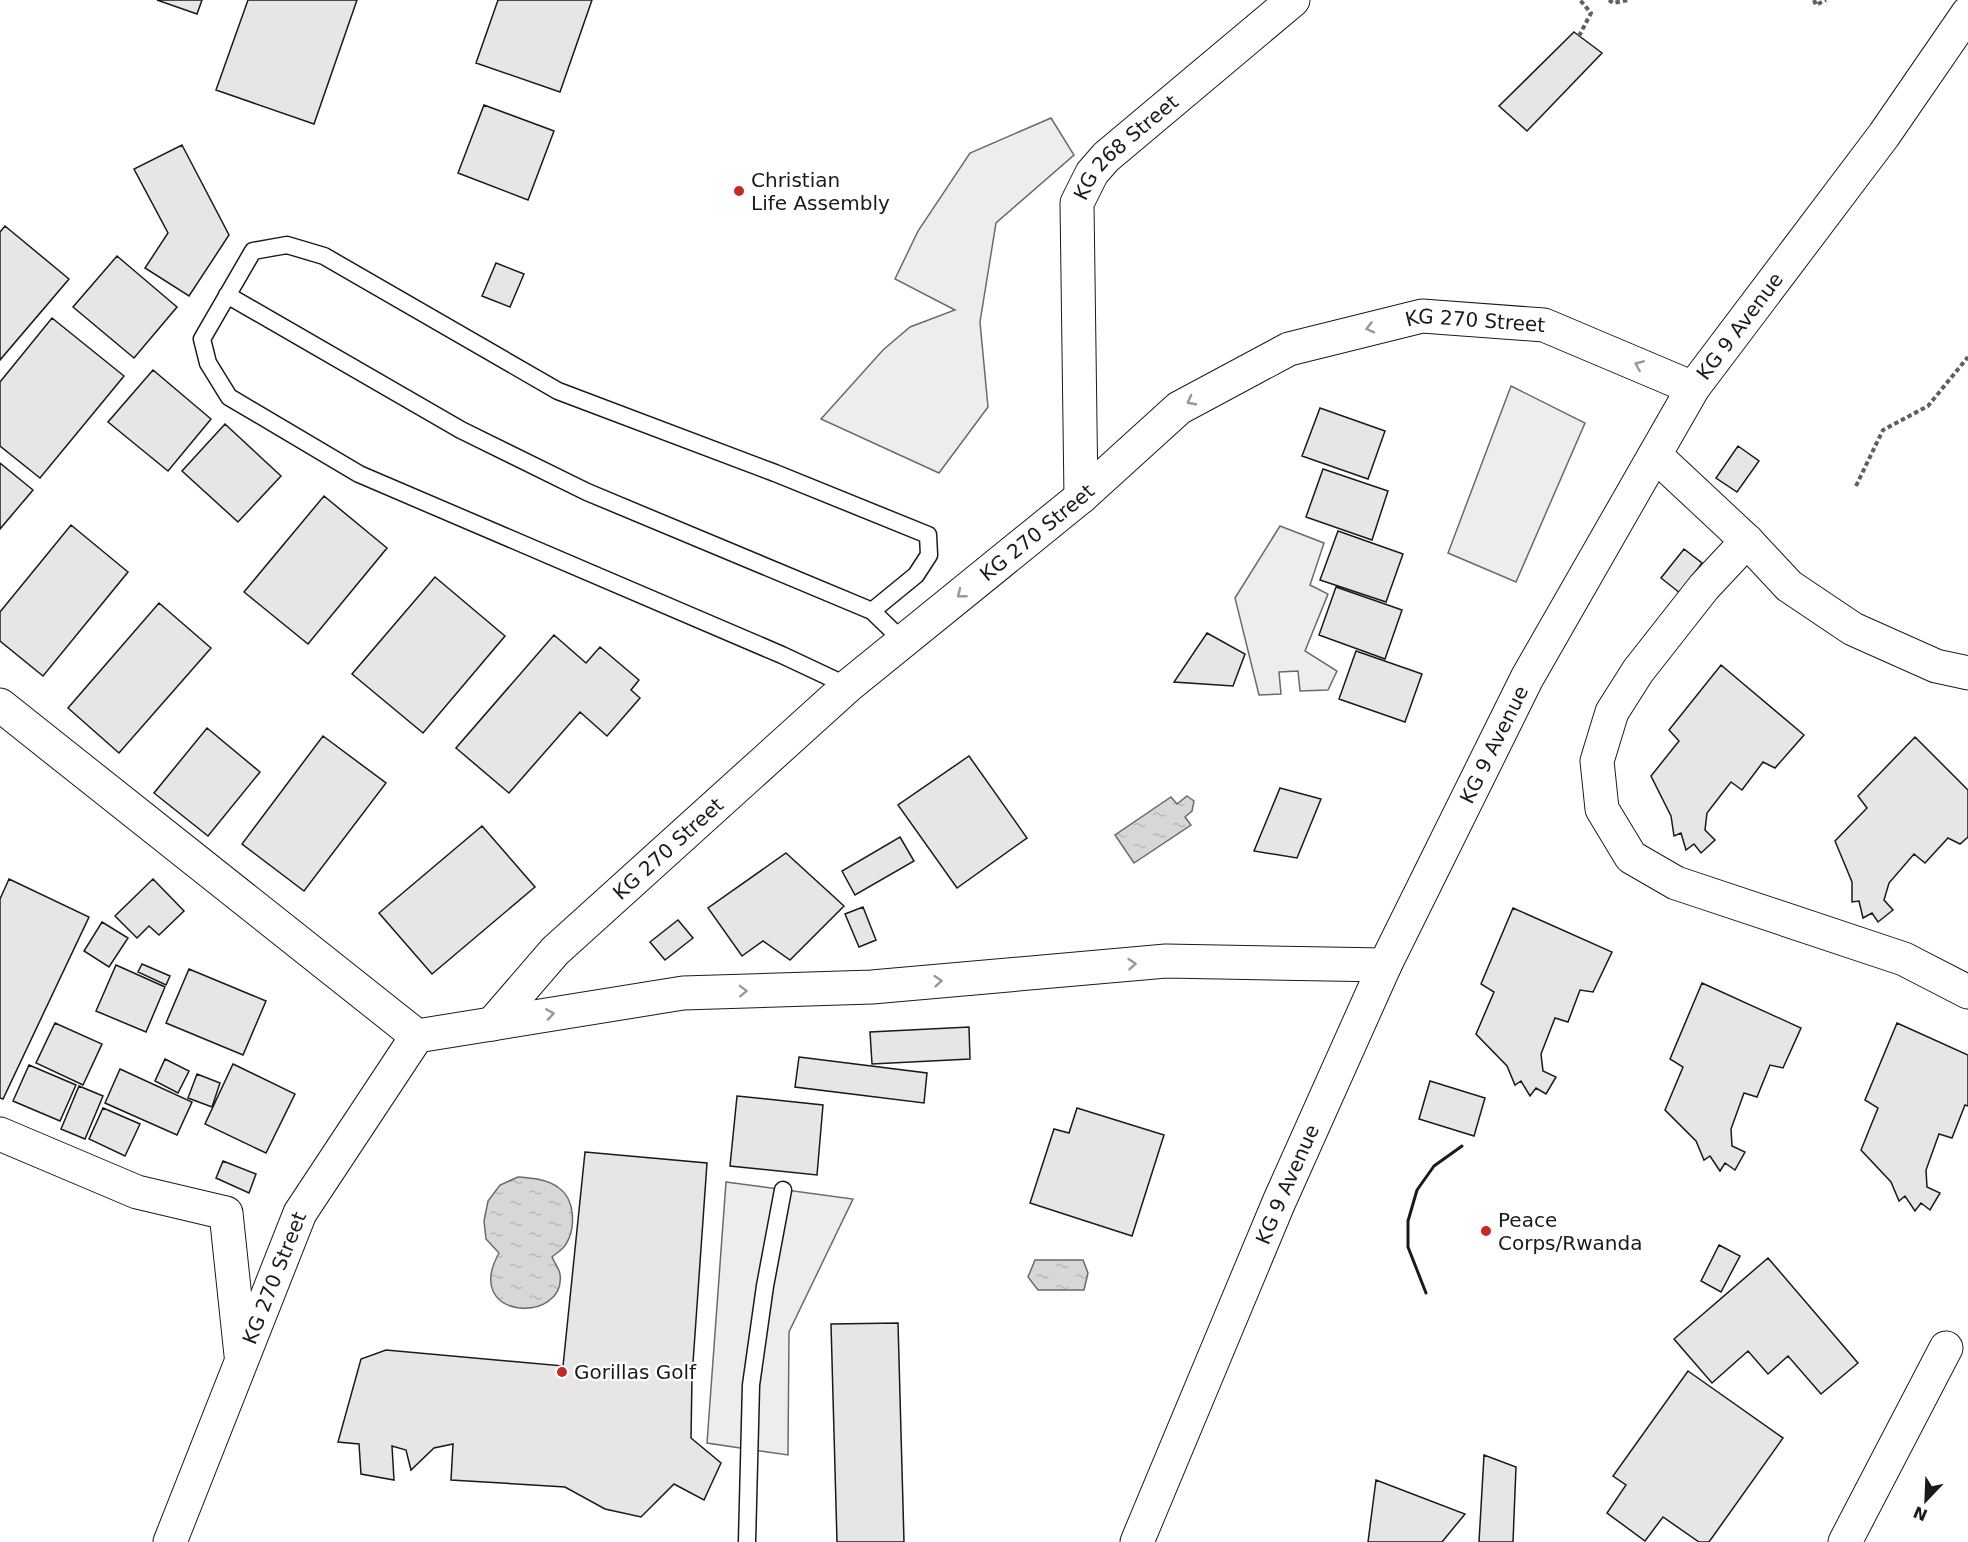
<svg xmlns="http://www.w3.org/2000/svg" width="1968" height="1542" viewBox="0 0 1968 1542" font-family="'DejaVu Sans',sans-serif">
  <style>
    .built { fill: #ededed; stroke: #6a6a6a; stroke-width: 1.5 }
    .water { fill: url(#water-ripples); stroke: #6a6a6a; stroke-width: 1.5 }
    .building { fill: #e6e6e6; stroke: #1a1a1a; stroke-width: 1.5 }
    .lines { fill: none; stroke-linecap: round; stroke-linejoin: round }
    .lane-casing { stroke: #1a1a1a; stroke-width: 19 }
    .street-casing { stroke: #1a1a1a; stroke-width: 35 }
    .secondary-casing { stroke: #1a1a1a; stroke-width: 35 }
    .path { stroke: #5f5f5f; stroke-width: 4; stroke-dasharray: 4.5 3; stroke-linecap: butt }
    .lane { stroke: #fff; stroke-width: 16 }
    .street { stroke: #fff; stroke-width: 33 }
    .secondary { stroke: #fff; stroke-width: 33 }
    .wall { stroke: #1a1a1a; stroke-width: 3 }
    .oneway { stroke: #989898 }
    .poi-dot { fill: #c62828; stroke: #fff; stroke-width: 2 }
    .labels { text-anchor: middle; stroke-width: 4.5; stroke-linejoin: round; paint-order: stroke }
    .street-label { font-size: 20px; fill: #1a1a1a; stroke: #fff }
    .poi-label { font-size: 20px; fill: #1a1a1a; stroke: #fff; text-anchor: start }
  </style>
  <defs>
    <pattern id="water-ripples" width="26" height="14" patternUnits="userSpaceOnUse" patternTransform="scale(1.5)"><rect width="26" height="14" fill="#d7d7d7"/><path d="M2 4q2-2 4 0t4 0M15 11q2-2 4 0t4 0" fill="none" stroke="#b8b8b8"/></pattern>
  </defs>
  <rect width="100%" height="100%" fill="#fff"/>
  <path class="built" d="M1051 118 1074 155 996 223 980 322 988 407 939 473 821 419 883 350 910 327 955 310 895 279 918 231 970 153Z
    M1511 386 1585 423 1516 582 1448 553Z
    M1280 526 1324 543 1310 585 1328 594 1305 651 1337 671 1328 690 1300 691 1298 671 1279 672 1281 694 1259 695 1235 598Z
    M726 1182 853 1199 789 1332 788 1455 707 1443Z"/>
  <path class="water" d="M1187 796 1194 801 1192 811 1185 817 1191 825 1134 863 1115 835 1171 797 1177 804Z
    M518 1177C532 1178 547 1179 559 1188 575 1199 576 1228 566 1244 564 1249 556 1253 552 1257 554 1262 559 1268 560 1274 567 1324 461 1321 499 1253L486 1239 484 1221 488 1201 500 1185Z
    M1035 1260H1083L1088 1273 1084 1290H1038L1028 1277Z"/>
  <path class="building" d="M157 0H202L197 14Z
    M248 0H357L314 124 216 90Z
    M498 0H592L560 92 476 63Z
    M1574 32 1602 53 1527 131 1499 106Z
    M484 105 554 131 528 200 458 173Z
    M182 145 229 235 189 296 145 268 168 233 134 169Z
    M5 226 69 279 0 360V232Z
    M117 256 177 307 134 358 73 307Z
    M496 263 524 274 510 307 482 296Z
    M52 318 124 376 40 478 0 446V382Z
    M153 370 211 419 168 471 108 422Z
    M1320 408 1385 431 1368 479 1302 456Z
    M225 424 281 476 238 522 182 471Z
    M1738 446 1759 461 1737 492 1716 478Z
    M0 463 33 490 0 529Z
    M1323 469 1388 491 1372 540 1306 517Z
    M324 496 387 548 308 644 244 592Z
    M71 525 128 572 43 676 0 641V612Z
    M1338 531 1403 554 1386 602 1320 580Z
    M1684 549 1702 563 1680 593 1661 578Z
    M435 577 505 636 423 733 352 674Z
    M1336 587 1402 610 1385 659 1319 635Z
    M159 603 211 648 119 753 68 708Z
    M1207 633 1245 654 1233 686 1174 682Z
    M554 635 586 663 600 647 639 680 631 690 640 698 607 736 580 712 509 793 456 748Z
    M1356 651 1422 674 1405 722 1339 699Z
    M1721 665 1804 735 1775 768 1763 762 1742 790 1731 782 1707 813 1705 830 1715 840 1701 853 1694 844 1686 850 1681 833 1674 836 1671 816 1651 776 1679 741 1669 730Z
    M207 728 260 772 208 836 154 793Z
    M323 736 386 783 304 891 242 844Z
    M1915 737 1968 790V837L1960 844 1948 838 1925 863 1914 854 1889 883 1884 900 1893 910 1878 922 1872 913 1863 918 1859 901 1852 902V882L1835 841 1867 808 1858 796Z
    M969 756 1027 838 957 888 898 805Z
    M1280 788 1321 799 1297 858 1254 851Z
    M482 826 535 887 432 974 379 913Z
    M900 837 914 861 855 895 842 871Z
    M786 853 844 906 790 960 763 941 742 956 708 908Z
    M9 879 89 917 3 1099 0 1098V899Z
    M153 879 184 911 159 935 149 926 137 938 115 916Z
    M863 907 876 940 859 947 845 914Z
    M1513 908 1612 952 1593 992 1580 990 1568 1022 1555 1018 1541 1054 1543 1071 1556 1077 1546 1094 1536 1088 1530 1096 1521 1081 1515 1085 1507 1066 1476 1034 1494 992 1481 984Z
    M678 920 693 938 665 960 650 942Z
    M102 922 128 938 109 967 84 951Z
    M142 964 170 976 166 985 138 972Z
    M116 965 165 987 146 1032 96 1011Z
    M189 969 266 1001 243 1055 166 1023Z
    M1702 983 1801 1028 1783 1068 1770 1065 1757 1097 1744 1093 1731 1129 1732 1146 1745 1152 1735 1170 1725 1163 1720 1171 1710 1156 1704 1160 1696 1141 1665 1110 1683 1067 1670 1059Z
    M55 1023 102 1044 83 1085 36 1063Z
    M1897 1023 1968 1055V1106L1965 1105 1952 1138 1939 1134 1926 1170 1927 1187 1940 1193 1930 1210 1921 1203 1915 1211 1905 1196 1899 1201 1891 1182 1861 1150 1878 1108 1865 1100Z
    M969 1027 970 1059 872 1064 870 1032Z
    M799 1057 927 1073 924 1103 795 1087Z
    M165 1059 189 1071 178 1093 155 1081Z
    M233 1064 295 1094 266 1153 205 1124Z
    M29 1065 76 1085 60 1121 13 1101Z
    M120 1069 192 1102 177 1135 105 1103Z
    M197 1074 220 1083 212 1107 188 1098Z
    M1430 1081 1485 1098 1474 1136 1419 1119Z
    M79 1086 103 1096 85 1139 61 1129Z
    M737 1096 823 1105 817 1175 730 1166Z
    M103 1108 140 1124 125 1156 89 1139Z
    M1077 1108 1164 1135 1132 1236 1030 1203 1054 1129 1069 1133Z
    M585 1152 707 1163 692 1377 691 1438 721 1463 704 1500 674 1484 641 1517 605 1509 565 1487 451 1480 453 1444 434 1448 411 1470 406 1450 392 1446 394 1480 361 1474 359 1444 338 1442 361 1359 386 1350 563 1366Z
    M223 1161 256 1174 249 1193 216 1178Z
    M1719 1245 1740 1256 1721 1292 1701 1281Z
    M1768 1258 1858 1363 1821 1394 1788 1356 1768 1374 1748 1351 1712 1383 1674 1339Z
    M898 1323 904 1542H837L831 1324Z
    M1688 1371 1783 1438 1709 1542H1699L1663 1517 1645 1541 1607 1513 1626 1485 1613 1476Z
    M1484 1455 1516 1467 1513 1542H1479Z
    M1376 1480 1465 1514 1442 1542H1368Z"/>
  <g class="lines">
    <g class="lane-casing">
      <path id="lane" d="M227 295 461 430 587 492 872 611
        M848 686 782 655 359 474 229 397 208 363 202 339 253 251 287 245 324 256 558 391 775 473 928 535 929 555 916 575 872 611 903 641
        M747 1542 751 1385 765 1286 783 1190"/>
    </g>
    <g class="street-casing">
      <g id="street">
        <path d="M1655 455 1747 541"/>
        <path id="s1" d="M1081 497 1077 203 1092 173 1106 157 1293 0"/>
        <path d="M1968 673 1936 666 1853 629 1789 586 1747 541 1704 587 1638 671 1612 712 1597 761 1602 809 1631 857 1676 883 1904 959 1968 992"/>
        <path d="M0 705 417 1036 683 993 872 987 1166 961 1385 965"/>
        <path id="s2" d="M492 1024 555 951 848 686 1081 497 1179 408 1289 349 1422 316 1544 325 1693 388"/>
        <path d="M0 1134 137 1192 226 1213 241 1355"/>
        <path id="s3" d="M170 1542 300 1213 417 1036"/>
        <path d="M1845 1542 1946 1348"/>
      </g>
    </g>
    <g class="secondary-casing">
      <g id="secondary">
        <path id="s4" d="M1137 1542 1279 1202 1385 965 1527 678 1693 388 1884 135 1968 13"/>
      </g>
    </g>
    <path class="path" d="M1609 0 1613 3 1629 0
      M1814 0 1816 5 1826 0
      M1579 36 1591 13 1580 0
      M1856 486 1883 430 1928 406 1968 357"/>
    <use href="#lane" class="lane"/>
    <use href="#street" class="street"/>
    <use href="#secondary" class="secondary"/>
    <path class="wall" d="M1426 1293 1408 1247V1221L1417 1190 1434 1166 1462 1146"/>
  </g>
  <defs><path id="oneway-chevron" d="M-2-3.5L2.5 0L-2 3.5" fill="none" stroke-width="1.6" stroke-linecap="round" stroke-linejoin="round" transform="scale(1.5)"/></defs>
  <g class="oneway">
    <use href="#oneway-chevron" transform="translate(1370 328) rotate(166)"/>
    <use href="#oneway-chevron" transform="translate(1639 365) rotate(-157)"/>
    <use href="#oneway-chevron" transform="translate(1191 401) rotate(152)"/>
    <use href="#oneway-chevron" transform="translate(961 594) rotate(141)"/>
    <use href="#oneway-chevron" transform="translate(1132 964) rotate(-5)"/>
    <use href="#oneway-chevron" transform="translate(938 981) rotate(-5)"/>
    <use href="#oneway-chevron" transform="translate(743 991) rotate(-2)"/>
    <use href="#oneway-chevron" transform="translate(550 1014) rotate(-9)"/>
  </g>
  <g class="poi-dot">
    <circle cx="739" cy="191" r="6"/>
    <circle cx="1486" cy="1231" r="6"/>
    <circle cx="562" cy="1372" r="6"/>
  </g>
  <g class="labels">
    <g class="street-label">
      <text dy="7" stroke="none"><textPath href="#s1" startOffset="369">KG 268 Street</textPath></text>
      <text dy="7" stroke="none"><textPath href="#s2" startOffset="1239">KG 270 Street</textPath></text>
      <text dy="7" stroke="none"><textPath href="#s4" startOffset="1360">KG 9 Avenue</textPath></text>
      <text dy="7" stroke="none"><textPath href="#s2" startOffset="735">KG 270 Street</textPath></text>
      <text dy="7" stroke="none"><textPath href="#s4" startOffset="874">KG 9 Avenue</textPath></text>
      <text dy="7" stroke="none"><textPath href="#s2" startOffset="249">KG 270 Street</textPath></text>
      <text dy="7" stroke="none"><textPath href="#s4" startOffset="388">KG 9 Avenue</textPath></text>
      <text dy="7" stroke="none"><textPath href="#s3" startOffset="284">KG 270 Street</textPath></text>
    </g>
    <g class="poi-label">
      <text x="751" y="187">Christian<tspan x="751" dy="23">Life Assembly</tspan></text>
      <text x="1498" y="1227">Peace<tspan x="1498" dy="23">Corps/Rwanda</tspan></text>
      <text x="574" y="1379">Gorillas Golf</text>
    </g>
  </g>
  <g transform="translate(1926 1500) rotate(203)" stroke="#ffffff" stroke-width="4.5" paint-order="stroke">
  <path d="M0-4.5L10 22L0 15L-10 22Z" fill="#1a1a1a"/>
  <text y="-9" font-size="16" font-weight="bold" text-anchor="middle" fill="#1a1a1a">N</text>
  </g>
</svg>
